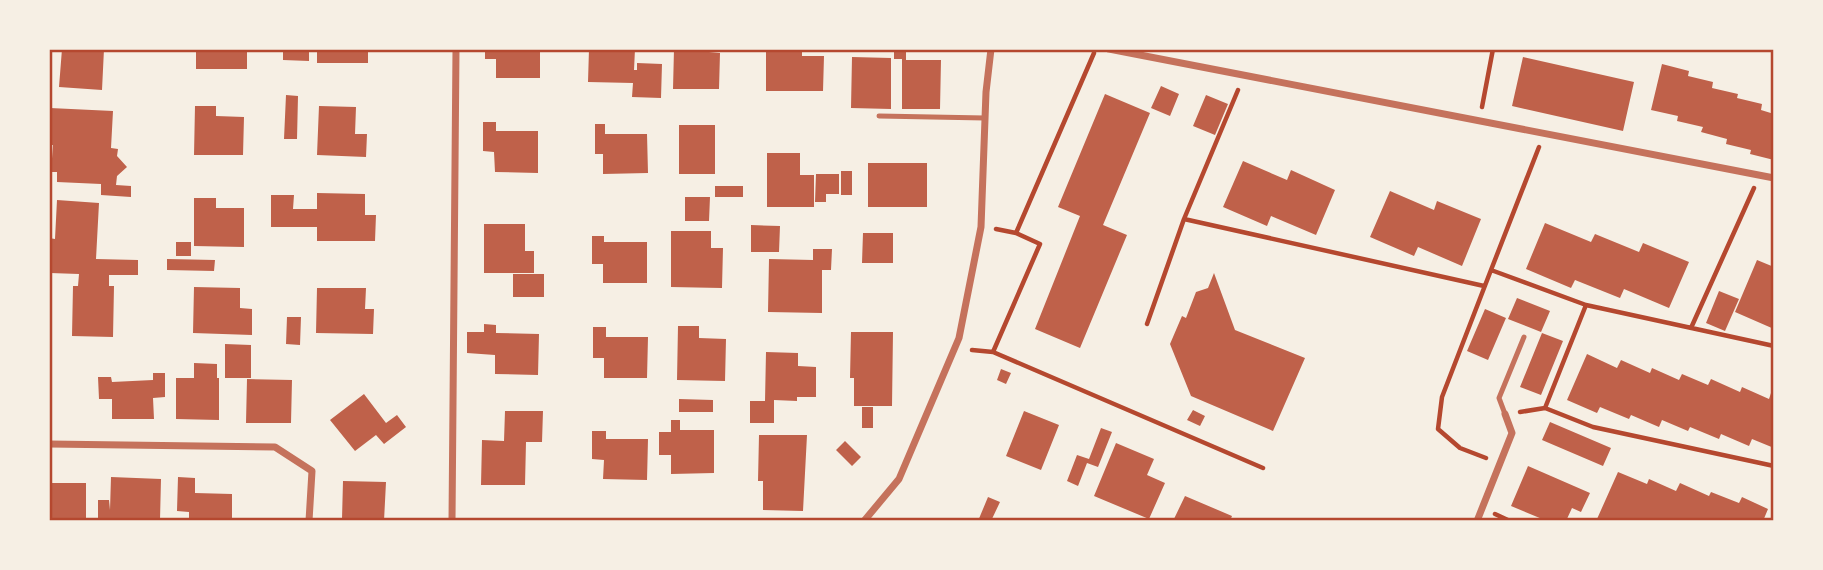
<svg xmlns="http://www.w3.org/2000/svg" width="1823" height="570" viewBox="0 0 1823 570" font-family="'Sofia Sans Condensed',sans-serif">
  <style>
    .building { fill: #bf614a }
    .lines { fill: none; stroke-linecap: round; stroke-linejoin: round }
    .path { stroke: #b5482f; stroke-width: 4.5 }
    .service { stroke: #c5725c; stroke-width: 5 }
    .minor { stroke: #c5725c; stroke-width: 7 }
    .neatline { fill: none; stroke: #b5482f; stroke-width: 2.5 }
  </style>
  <rect width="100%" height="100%" fill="#f6efe4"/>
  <path class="building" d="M62 49H104L102 90 59 87Z
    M196 49H247V69H196Z
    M283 49H309V61L283 60Z
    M317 49H368V63H317Z
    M485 49H540V78H496V59H485Z
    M589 49H635L634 70H637V63L662 64 661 98 632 97 633 83 588 82Z
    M674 49H709V52L720 53 719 89H673Z
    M766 49H802V56H824L823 91H766Z
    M894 49H906V60H941L940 109H902V59H894Z
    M852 57 891 58V109L851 108Z
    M1523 57 1634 82 1623 131 1512 106Z
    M1662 64 1689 71 1688 76 1713 82 1712 88 1738 94 1737 98 1762 104 1761 110 1774 114V160L1750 154 1751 150 1726 144 1727 139 1701 132 1703 127 1677 121 1678 116 1651 110Z
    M1161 86 1179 94 1170 116 1151 108Z
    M1105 94 1150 113 1103 225 1127 235 1080 348 1035 329 1080 216 1058 207Z
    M286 95 298 96 297 139H284Z
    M1206 95 1228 104 1215 135 1193 126Z
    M195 106H216V116L244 117 243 155H194Z
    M319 106 356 107 355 134H367L366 157 317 155Z
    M50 108 113 111 111 148 118 149 117 156 127 167 117 176 116 185 131 186V197L101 195V184L57 182V172H51L53 145H49Z
    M483 122H496V131H538V173L495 172 494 152 483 151Z
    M595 124H605V134H647L648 173 603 174V154H595Z
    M679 125H715V174H679Z
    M767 153H800V175H814V207H767Z
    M1243 161 1287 180 1291 170 1335 190 1316 235 1271 216 1267 226 1223 207Z
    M868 163H927V207H868Z
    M841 171H852V195H841Z
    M816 174H839V194H826V202H815Z
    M715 186H743V197H715Z
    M1390 191 1434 210 1437 201 1481 219 1462 266 1418 247 1414 256 1370 237Z
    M317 193 365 194V215H376L375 241H317V227H271V195H294L293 209H317Z
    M685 197H710L709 221H685Z
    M194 198H216V208H244V247L194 246Z
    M57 200 99 203 96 259 138 260V275H109V286H114L113 337 72 336 73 286H78L79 274 50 273 49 238 55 239Z
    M1545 223 1591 242 1595 234 1639 252 1643 243 1689 262 1669 308 1624 289 1620 298 1575 280 1571 288 1526 269Z
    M484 224H525V251H534V273H484Z
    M751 225 780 226 779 252H751Z
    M671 231H711V248H723L722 288 671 287Z
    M863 233H893V263H862Z
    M592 236H604V242H647V283H603V264H592Z
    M176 242H191V256H176Z
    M813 249H832L831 270H822V313L768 312 769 259 813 260Z
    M167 259 215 260 214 271 167 270Z
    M1757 260 1774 267V329L1735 312Z
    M1214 273 1235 330 1305 358 1273 431 1191 396 1170 344 1182 316 1186 318 1196 292 1208 288Z
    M513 274H544V297H513Z
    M194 287 240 288V308L252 309V335L193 333Z
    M317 288H366L365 309H374L373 334 316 333Z
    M1719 291 1739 299 1725 331 1706 323Z
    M1517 298 1550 311 1541 332 1508 319Z
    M1485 309 1506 318 1488 360 1467 351Z
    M287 317H301L300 345 286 344Z
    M484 324 496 325V333L539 334 538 375 495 374V355L467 353V332H484Z
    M678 326H699V338L726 339 725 381 677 380Z
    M593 327H606V337H648L647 378H604V358H593Z
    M851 332H893L892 406H854V378H850Z
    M1542 333 1563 341 1541 395 1520 387Z
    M225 344 251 345V378H225Z
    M766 352 798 353V366L816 367V397H797V401L774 400V423H750V401H765Z
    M1587 354 1617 368 1621 360 1650 373 1652 368 1679 380 1682 374 1708 385 1711 379 1740 392 1742 387 1769 399 1771 393 1774 394V448L1752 439 1749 446 1721 434 1719 439 1690 427 1688 431 1662 420 1659 427 1631 415 1629 419 1600 407 1597 413 1567 400Z
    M194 363 217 364V378H219V420L176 419V378H194Z
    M1001 369 1011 373 1006 384 997 380Z
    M153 373H165V397L153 398 154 419H112V399H99L98 377H111L112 382 153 380Z
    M247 379 292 380 291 423H246Z
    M364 394 386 423 397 415 406 427 384 444 376 435 355 451 330 420Z
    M679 399 713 400V412H679Z
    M862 407H873V428H862Z
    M1193 410 1205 416 1200 426 1187 420Z
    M505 411H543L542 442H526L525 485H481L482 440 504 441Z
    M1024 411 1059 425 1041 470 1006 456Z
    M671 420H680V430H714V473L671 474V455H659V432H671Z
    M1550 422 1611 448 1603 466 1542 440Z
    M1101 428 1112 432 1098 467 1087 463 1078 486 1067 481 1077 455 1089 459Z
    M592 431H606V439H648L647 480 603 479 604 460 592 459Z
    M759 435H807L803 511 763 510V481H758Z
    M845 441 861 457 852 466 836 450Z
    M1116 443 1154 459 1147 475 1165 483 1149 519 1094 496Z
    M1528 466 1590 493 1581 512 1572 508 1566 521H1547L1511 506Z
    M1618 472 1647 484 1649 479 1676 491 1680 483 1709 496 1711 492 1739 503 1742 497 1768 509 1763 521H1602L1597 519Z
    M111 477 161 479 160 520 98 521V500H109L110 510Z
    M178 477 195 478V493L232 494V521H189V512L177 511Z
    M343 481 386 482 384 521 342 519Z
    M49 483H86V521H49Z
    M1185 496 1232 516 1230 521H1173Z
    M988 497 1000 502 991 521H978Z"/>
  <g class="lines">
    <path class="path" d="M1238 90 1184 219 1484 286
      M1482 107 1493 49
      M996 229 1016 233
      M1491 270 1539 147
      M1147 324 1184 219
      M1691 328 1754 188
      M972 350 993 352 1040 244 1016 233 1094 53
      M993 352 1263 468
      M1545 408 1586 305 1774 346
      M1520 412 1545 408 1593 427 1774 466
      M1486 458 1460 448 1438 429 1442 397 1491 270 1586 305
      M1495 514 1510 521"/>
    <path class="service" d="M879 116 985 118
      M1505 414 1499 398 1524 337"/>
    <path class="minor" d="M1109 49 1774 178
      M49 444 275 447 312 471 309 521
      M452 521 456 49
      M864 521 899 479 959 338 981 227 986 92 991 49
      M1477 521 1512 433 1505 414"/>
  </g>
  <rect width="1823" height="570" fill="none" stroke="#f6efe4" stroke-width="102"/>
  <rect x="51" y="51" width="1721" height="468" class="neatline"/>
</svg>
